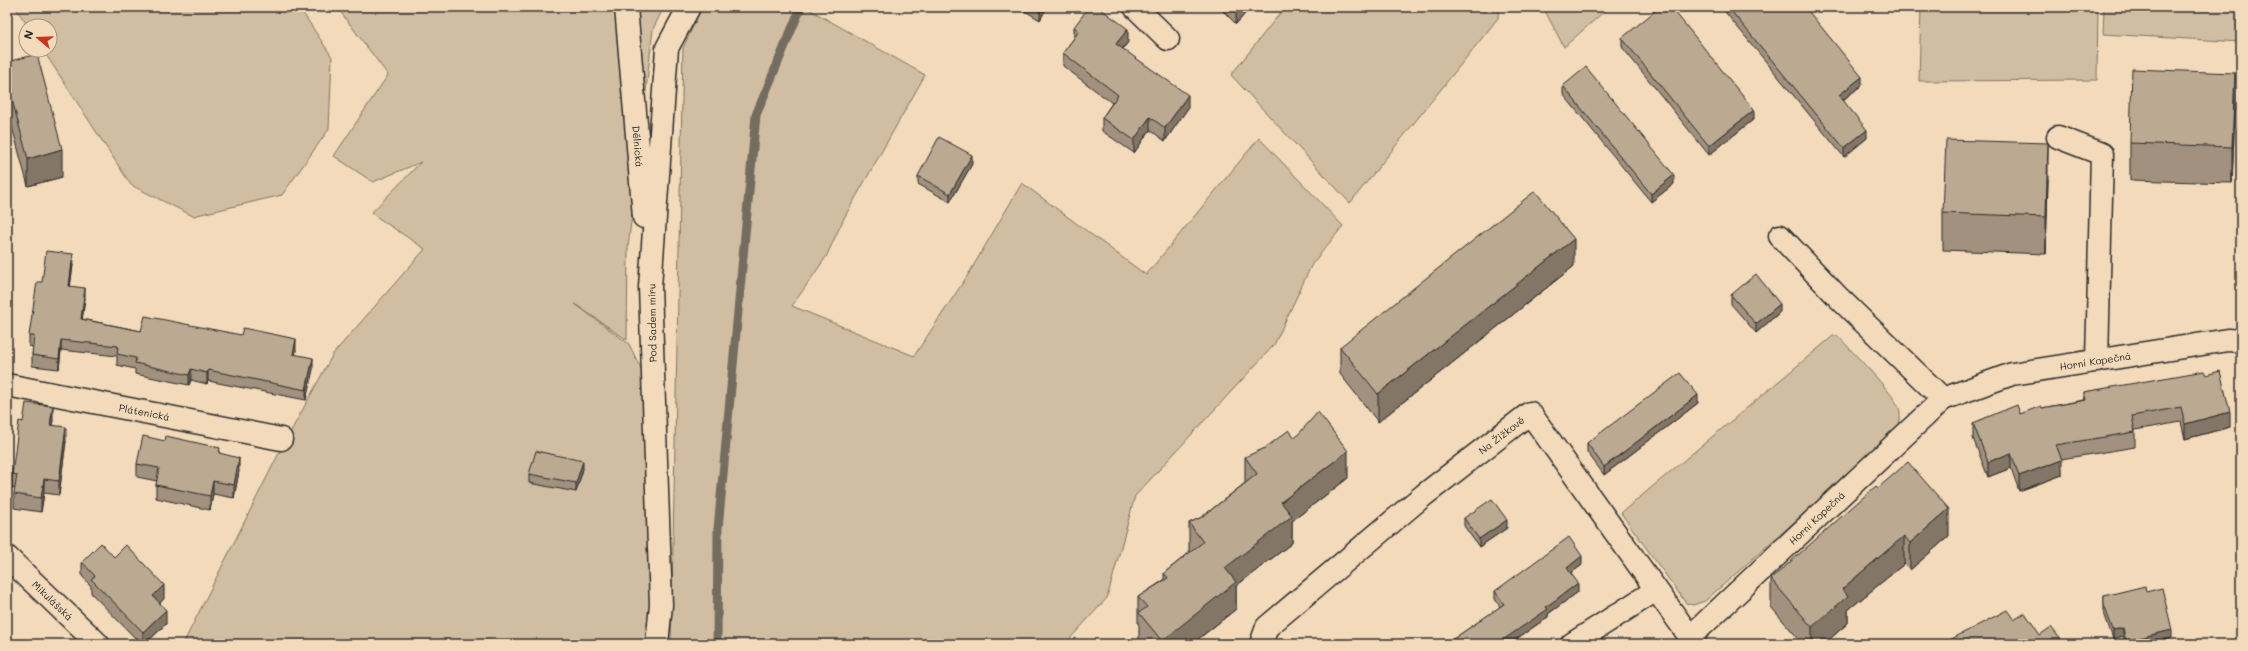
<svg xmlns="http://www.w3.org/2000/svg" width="2248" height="651" viewBox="0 0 2248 651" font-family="Mali,sans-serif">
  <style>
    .green { fill: #d1bea2; stroke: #7e7466 }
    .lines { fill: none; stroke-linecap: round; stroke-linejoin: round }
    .stream { stroke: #746c60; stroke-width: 9 }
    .minor-casing { stroke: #2b2b2b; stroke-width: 25 }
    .minor { stroke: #f2daba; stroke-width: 22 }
    .wall { fill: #a1917e; stroke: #2b2b2b }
    .shaded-wall { fill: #837666; stroke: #2b2b2b }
    .building { fill: #bba992; stroke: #2b2b2b }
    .labels { text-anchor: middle; stroke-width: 3; stroke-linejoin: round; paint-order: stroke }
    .street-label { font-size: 10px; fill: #2b2b2b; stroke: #f2daba }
  </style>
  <rect width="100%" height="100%" fill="#f2daba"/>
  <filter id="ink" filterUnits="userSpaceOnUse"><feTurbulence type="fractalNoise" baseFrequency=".025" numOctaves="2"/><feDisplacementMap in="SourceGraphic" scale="8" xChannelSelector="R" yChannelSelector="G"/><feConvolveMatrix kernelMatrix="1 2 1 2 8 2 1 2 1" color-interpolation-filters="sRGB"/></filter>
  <g filter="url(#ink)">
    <path class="green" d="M15 7H299L332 57 329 129 282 195 193 216 131 185 43 50H50V26H28Z
      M337 7H664L653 29 628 248 627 340 575 304 629 344 642 371 654 606 649 644H183L279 453 333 354 425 249 371 213 421 162 373 182 334 156 388 75Z
      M702 7H805L925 75 844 218 826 257 792 306 914 356 968 275 1022 183 1146 275 1259 138 1343 226 1312 264 1274 345 1135 496 1107 598 1065 644H671L683 48Z
      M1285 7H1499L1498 18 1350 203 1231 75Z
      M1543 7H1609L1564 47Z
      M1921 7H2098L2097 80 1919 81Z
      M2104 7H2241V42L2103 34Z
      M1833 336H1838C1852 352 1893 392 1899 408 1901 416 1900 422 1898 430L1705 601 1693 605 1686 603 1621 513Z"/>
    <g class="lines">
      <path class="stream" d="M717 644 718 529 756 115 801 7"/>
      <g class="minor-casing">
        <g id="minor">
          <path id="s1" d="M626 7 644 217"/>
          <path d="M1135 7 1168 39"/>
          <path d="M2058 137 2102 154 2097 361"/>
          <path d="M1780 236 1839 298 1943 399"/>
          <path id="s2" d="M7 385 281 439"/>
          <path id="s3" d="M7 557 98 644"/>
          <path id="s4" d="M1690 637 1943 399 2012 374 2228 340 2241 341"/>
          <path d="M657 644 661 605 650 287 667 48 689 7"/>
          <path id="s5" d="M1261 644 1267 627 1424 495 1530 413 1695 644"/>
          <path d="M1572 644 1656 590"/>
        </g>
      </g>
      <use href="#minor" class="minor"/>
    </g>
    <path class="wall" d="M1018 7H1047L1040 20Z
      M1219 7H1251L1236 24Z
      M1721 7H1805L1862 85 1843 100 1867 138 1844 157Z
      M1074 27 1128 42 1123 49 1188 108 1165 141 1150 130 1134 153 1102 131V118L1112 103 1063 66V53L1074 38Z
      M1622 38 1754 119 1709 155 1622 47Z
      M7 62 62 177 28 186 7 108Z
      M1563 86 1674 184 1651 202 1563 94Z
      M2235 110 2232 183 2130 180V143Z
      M972 164 950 202 918 184V176Z
      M2048 180 2046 254 1943 250V213Z
      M73 265 70 286 85 298 82 319 141 331 296 350 295 355 313 369 306 400 208 381 207 384 191 380 189 385 135 374V369L117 365V356L61 350 59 369 32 366V355L33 347 29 346V336L42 282Z
      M1574 266 1378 422 1340 374V347Z
      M1731 295 1780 312 1756 333 1731 304Z
      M2206 375 2230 427 2185 439 2181 422 2135 430V447L2061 459 2062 475 2019 491 2011 468 1988 477 1973 438V423L2020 414 2042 408 2084 400V392Z
      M1698 403 1604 475 1587 452V443Z
      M53 420 52 425 66 441 59 495 44 493 41 512 14 508V494L15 489 12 488V474L23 422Z
      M1295 438 1348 478 1292 521V543L1236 586V609L1192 644H1142L1139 641V625L1138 624V597L1164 580V573L1190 552 1189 551V523L1202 517 1245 483V457Z
      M220 453 239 471 234 498 213 494 210 510 156 498V485L157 481 137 477V464Z
      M583 469 576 492 529 483V474Z
      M1878 488 1949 536 1910 570 1904 564 1848 610V623L1824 644H1803L1771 607V579Z
      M1464 518 1507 528 1479 547 1464 526Z
      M82 562 164 599 160 603 166 624 145 644H141L91 593V586L82 576Z
      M1582 565 1571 573 1578 592 1548 614V617L1509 644H1446L1500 607 1495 599V591Z
      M2146 592 2172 638 2148 644H2125L2123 636 2113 639 2104 613V596Z"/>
    <path class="shaded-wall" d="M1042 7H1047L1040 20V12Z
      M1236 7H1251L1236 24Z
      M1128 29V42L1116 57V44Z
      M2235 73V110L2232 183V147Z
      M1862 77V85L1839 103V95Z
      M1188 95V108L1165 141V128Z
      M1754 110V119L1709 155V146Z
      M1150 117V130L1134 153V140Z
      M1867 130V138L1844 157V148Z
      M2048 143V180L2046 254V217Z
      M62 149V177L28 186V159Z
      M972 155V164L950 202V194Z
      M1674 175V184L1651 202V194Z
      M1574 239V266L1378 422V394Z
      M73 254V265L69 296V286Z
      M85 288V298L81 330V319Z
      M1780 304V312L1756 333V324Z
      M296 339V350L293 365V354Z
      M61 340V350L59 369V359Z
      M313 358V369L306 400V390Z
      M191 369V380L189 385V375Z
      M208 370V381L207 384V373Z
      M1698 395V403L1604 475V467Z
      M53 406V420L50 439V425Z
      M2230 412V427L2185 439V424Z
      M66 427V441L59 495V481Z
      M1348 451V478L1292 521V543L1236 586V609L1192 644H1162V641L1225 568 1281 502Z
      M2011 453V468L1988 477V462Z
      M239 458V471L234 498V485Z
      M2062 460V475L2019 491V476Z
      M583 461V469L576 492V483Z
      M44 479V493L41 512V498Z
      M213 481V494L210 510V496Z
      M1949 509V536L1910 570V543Z
      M1507 520V528L1479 547V539Z
      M1904 536V564L1848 610V623L1824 644H1812V627L1842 589Z
      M1582 556V565L1567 576V568Z
      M1578 583V592L1548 614V617L1509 644H1497Z
      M164 585V599L153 610V596Z
      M166 610V624L145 644H143V632Z
      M2123 628V636L2113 639V630Z
      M2172 630V638L2148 644H2126V641Z"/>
    <path class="building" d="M1032 7H1042L1040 12Z
      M1089 7H1098L1128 29 1116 44 1188 95 1165 128 1150 117 1134 140 1102 118 1118 95 1063 53 1079 31 1074 27Z
      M1660 7H1671L1754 110 1709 146 1622 38Z
      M1728 7H1805L1862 77 1839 95 1867 130 1844 148Z
      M37 54 62 149 28 159 7 81V62Z
      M1586 67 1674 175 1651 194 1563 86Z
      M2132 69 2235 73 2232 147 2130 143Z
      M939 137 972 155 950 194 918 176Z
      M1946 140 2048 143 2046 217 1943 213Z
      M1535 191 1574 239 1378 394 1340 347Z
      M46 251 73 254 69 286 85 288 81 319 141 331 145 316 241 335 243 328 296 339 293 354 313 358 306 390 208 370 207 373 191 369 189 375 135 363 136 358 117 354 118 346 61 340 59 359 32 355 34 336H29L33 308 37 282H42Z
      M1756 274 1780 304 1756 324 1731 295Z
      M2204 371 2206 375 2220 371 2230 412 2185 424 2181 407 2132 416 2135 432 2056 445 2062 460 2019 476 2011 453 1988 462 1973 423 2017 405 2020 414 2041 406 2042 408 2086 400 2084 392Z
      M1680 373 1698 395 1604 467 1587 443Z
      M26 403 53 406 50 425 66 427 59 481 44 479 41 498 14 494 17 475 12 474 19 421 23 422Z
      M1318 412 1348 451 1281 502 1292 516 1225 568 1236 582 1162 641 1139 613 1147 607 1138 597 1168 578 1164 573 1203 542 1189 523 1202 517 1257 474 1245 457 1265 448 1289 430 1295 438Z
      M143 436 165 441 166 436 220 448 219 453 239 458 234 485 213 481 210 496 156 485 159 468 137 464Z
      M536 451 583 461 576 483 529 474Z
      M1908 462 1949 509 1910 543 1904 536 1842 589 1848 596 1812 627 1771 579 1876 486 1878 488Z
      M1492 499 1507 520 1479 539 1464 518Z
      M1569 537 1582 556 1567 568 1578 583 1546 607 1548 609 1497 644H1446L1504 604 1495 591Z
      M101 543 114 557 126 545 164 585 153 596 166 610 143 632 91 579 95 576 82 562Z
      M2145 586 2146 592 2162 588 2172 630 2126 641 2123 628 2113 630 2104 605V596Z
      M2007 610 2014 620 2025 613 2040 635 2051 627 2064 644H1942Z"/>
  </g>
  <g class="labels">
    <g class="street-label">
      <text dy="4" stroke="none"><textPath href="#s1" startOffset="140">Dělnická</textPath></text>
      <text transform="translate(652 323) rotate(-91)" y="4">Pod Sadem míru</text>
      <text dy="4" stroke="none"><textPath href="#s4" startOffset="505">Horní Kopečná</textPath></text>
      <text dy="4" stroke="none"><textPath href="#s2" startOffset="140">Plátenická</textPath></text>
      <text dy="4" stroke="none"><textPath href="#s5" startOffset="321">Na Žižkově</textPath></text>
      <text dy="4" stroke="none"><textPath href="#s4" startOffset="174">Horní Kopečná</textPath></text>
      <text dy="4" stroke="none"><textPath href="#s3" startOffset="63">Mikulášská</textPath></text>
    </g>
  </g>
  <rect width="2248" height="651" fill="none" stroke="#f2daba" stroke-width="24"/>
  <rect x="12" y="12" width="2224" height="627" fill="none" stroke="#2b2b2b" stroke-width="1.5" filter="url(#ink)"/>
  <g transform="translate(38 38) rotate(289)"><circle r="19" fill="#f2daba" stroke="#a29481"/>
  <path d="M0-3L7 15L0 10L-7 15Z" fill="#c8321e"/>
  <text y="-6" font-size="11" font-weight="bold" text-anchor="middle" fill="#2b2b2b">N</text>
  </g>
</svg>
